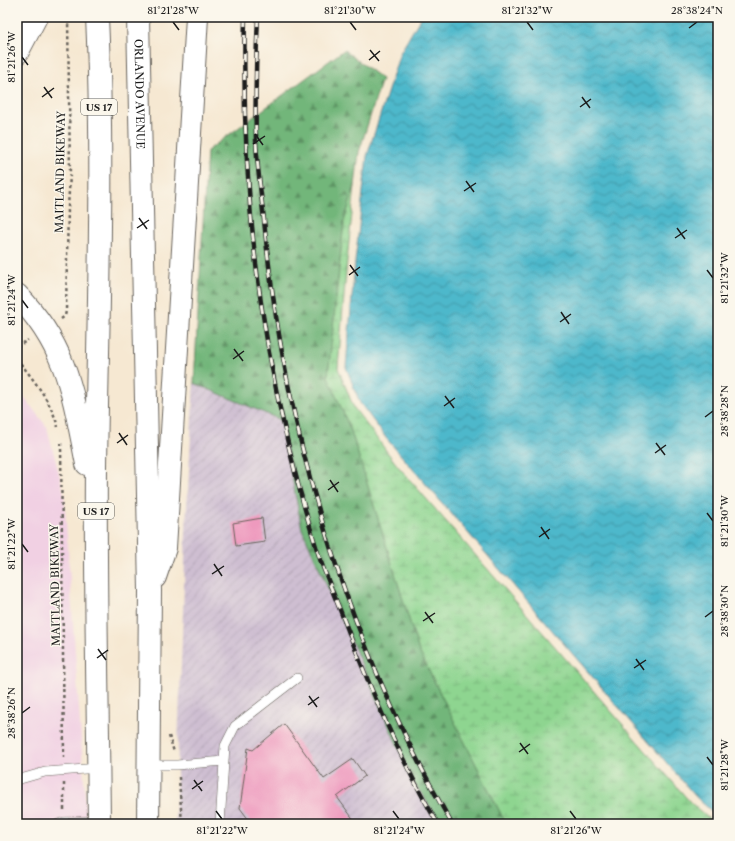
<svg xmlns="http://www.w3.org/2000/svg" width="735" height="841" viewBox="0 0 735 841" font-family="'Libre Caslon Text',serif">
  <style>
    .built { fill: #f1d0e3 }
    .industrial { fill: url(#industrial-furrows) }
    .forest { fill: url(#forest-firs); stroke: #47694b }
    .wetland { fill: url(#wetland-marsh); stroke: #557856 }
    .water { fill: url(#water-waves); stroke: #356a74 }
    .building { fill: #ee9abe }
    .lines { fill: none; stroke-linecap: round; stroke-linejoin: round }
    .service-casing { stroke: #68635c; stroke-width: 10 }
    .primary-casing { stroke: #68635c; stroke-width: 24 }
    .path { stroke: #68635c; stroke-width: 2.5; stroke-dasharray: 3 3; stroke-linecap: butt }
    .service { stroke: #fff; stroke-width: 9 }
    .primary { stroke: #fff; stroke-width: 22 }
    .rail-casing { stroke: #1c1c1c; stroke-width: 4.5 }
    .rail { stroke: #fbf7ec; stroke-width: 3; stroke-dasharray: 9; stroke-linecap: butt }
    .ticks { fill: none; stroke: #1c1c1c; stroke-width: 1.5 }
    .labels { text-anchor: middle; stroke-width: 3; stroke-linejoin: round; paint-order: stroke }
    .shield { fill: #fbf7ec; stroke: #5f5e5a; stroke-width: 1 }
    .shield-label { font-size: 10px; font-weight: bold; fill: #1c1c1c }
    .street-label { font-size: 11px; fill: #1c1c1c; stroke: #fbf7ec }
    .neatline { fill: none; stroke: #1c1c1c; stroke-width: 1.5 }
    .ticks-label { font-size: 10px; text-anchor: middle; fill: #1c1c1c }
  </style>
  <defs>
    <pattern id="industrial-furrows" width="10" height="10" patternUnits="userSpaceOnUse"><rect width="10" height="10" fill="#cebed1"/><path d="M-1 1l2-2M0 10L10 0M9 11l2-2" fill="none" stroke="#b0a3b3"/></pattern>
    <pattern id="forest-firs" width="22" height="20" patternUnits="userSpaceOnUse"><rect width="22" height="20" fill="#72b67a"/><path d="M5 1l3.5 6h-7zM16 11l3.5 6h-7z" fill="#5d9363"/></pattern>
    <pattern id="wetland-marsh" width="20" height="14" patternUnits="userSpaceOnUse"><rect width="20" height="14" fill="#8ed590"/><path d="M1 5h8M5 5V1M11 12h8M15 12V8" fill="none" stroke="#7ab67c"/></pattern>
    <pattern id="water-waves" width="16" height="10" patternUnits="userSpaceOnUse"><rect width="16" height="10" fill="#4eb8cb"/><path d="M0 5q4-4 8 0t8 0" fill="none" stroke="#4095a4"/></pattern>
  </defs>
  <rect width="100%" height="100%" fill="#fbf7ec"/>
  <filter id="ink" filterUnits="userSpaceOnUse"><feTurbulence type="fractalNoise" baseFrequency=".025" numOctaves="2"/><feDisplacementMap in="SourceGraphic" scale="8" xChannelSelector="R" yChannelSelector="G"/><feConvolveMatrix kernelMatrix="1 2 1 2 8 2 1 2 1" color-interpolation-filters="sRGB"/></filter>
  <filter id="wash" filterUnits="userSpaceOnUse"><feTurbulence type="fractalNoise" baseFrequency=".012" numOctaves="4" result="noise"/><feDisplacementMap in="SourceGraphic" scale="16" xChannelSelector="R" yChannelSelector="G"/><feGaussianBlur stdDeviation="0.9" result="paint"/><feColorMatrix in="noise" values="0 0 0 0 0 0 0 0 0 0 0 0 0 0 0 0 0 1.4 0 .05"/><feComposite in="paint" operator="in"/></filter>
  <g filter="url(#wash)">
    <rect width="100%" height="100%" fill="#f6e8d2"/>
    <path class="built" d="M17 388 47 427 64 493 87 824H17Z"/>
    <path class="industrial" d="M194 383 281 419 302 529 414 783 442 824H175L187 505Z"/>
    <path class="forest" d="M344 50 382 79 359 152 355 186 344 222 328 376 351 431 419 651 506 824H442L414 783 302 529 281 420 194 383 207 151Z"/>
    <path class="wetland" d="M355 186 347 260 338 368 354 408 397 465 691 803 715 824H506L419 651 351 431 328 376 344 222Z"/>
    <path class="water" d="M421 17H718V817L697 798 386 438 360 403 346 367 355 262 367 156 400 53Z"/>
    <g id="blocks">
      <path class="building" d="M262 518 265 542 236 546 233 523Z
        M284 724 324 779 353 759 365 776 337 797 357 824H252L240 808 248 748 253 750Z"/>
    </g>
  </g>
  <g filter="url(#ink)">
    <use href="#blocks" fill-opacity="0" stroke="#68635c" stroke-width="1"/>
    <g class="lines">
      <g class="service-casing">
        <path id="service" d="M149 765H177L224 761
          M17 780 45 772 99 768
          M58 824 64 822 99 821
          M220 824 225 746 235 726 297 678"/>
      </g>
      <g class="primary-casing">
        <g id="primary">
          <path d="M97 17C104 167 98 317 96 467 95 586 98 705 99 824"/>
          <path id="s1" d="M138 17 150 591 148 824"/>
          <path d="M17 53 36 17"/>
          <path d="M17 295C68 347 73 395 87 464"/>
          <path d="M155 577 165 548 197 17"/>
        </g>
      </g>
      <path class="path" d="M61 319 65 316 66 311 68 207 70 175 68 17
        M17 347 28 340
        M17 359C33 379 51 401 58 427
        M61 443 64 758
        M169 736 174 752
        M179 777 182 824
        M64 783V810"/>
      <use href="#service" class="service"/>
      <use href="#primary" class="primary"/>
      <g class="rail-casing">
        <path id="rail" d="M245 17C241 164 255 310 290 452 299 489 309 526 321 562 330 586 340 609 349 633 374 698 402 763 438 824
          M258 17C256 58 255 99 256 140 257 166 261 193 264 220 284 432 345 638 452 824"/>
      </g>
      <use href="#rail" class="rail"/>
    </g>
  </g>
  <path class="ticks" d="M173 22 179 30M350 22 356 30M527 22 533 30M689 28 697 22M370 50 379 61M22 57 28 65M369 60 380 51M44 87 52 98M42 97 54 88M582 97 590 108M580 107 591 99M255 134 263 145M253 144 265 136M466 181 474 192M464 191 476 183M139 218 147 229M137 228 149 220M677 228 685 239M675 238 687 230M350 265 358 276M707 270 713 278M349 275 360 267M22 300 28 308M561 312 569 324M560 322 571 314M234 349 243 361M233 359 244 351M445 396 454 408M444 406 455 398M705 417 713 411M119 433 127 445M117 443 128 435M656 443 665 455M655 453 666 445M330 480 338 492M328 490 339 482M707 513 713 521M541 527 549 539M539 537 550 529M22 544 28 552M214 564 222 576M212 574 224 566M425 612 433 623M705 617 713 611M423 621 435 613M98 649 106 660M97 658 108 650M636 659 644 670M634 668 646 660M309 696 317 707M308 705 319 697M22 713 30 707M520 743 528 754M519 752 530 744M707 757 713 765M194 780 202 791M192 789 203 781M216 811 222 819M393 811 399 819M570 811 576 819"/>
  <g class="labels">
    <g class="shield">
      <rect x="81" y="99" width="36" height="16" rx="3"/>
      <rect x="78" y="503" width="36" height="16" rx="3"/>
    </g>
    <g class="shield-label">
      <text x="99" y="111">US 17</text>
      <text x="96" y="515">US 17</text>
    </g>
    <g class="street-label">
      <text dy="4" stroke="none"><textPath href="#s1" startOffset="77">ORLANDO AVENUE</textPath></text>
      <text transform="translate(60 172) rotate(-89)" y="4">MAITLAND BIKEWAY</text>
      <text transform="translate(55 585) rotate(-91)" y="4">MAITLAND BIKEWAY</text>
    </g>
  </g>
  <rect width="735" height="841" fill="none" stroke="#fbf7ec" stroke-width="44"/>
  <rect x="22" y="22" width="691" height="797" class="neatline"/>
  <g class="ticks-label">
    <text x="173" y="14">81°21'28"W</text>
    <text x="350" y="14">81°21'30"W</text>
    <text x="527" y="14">81°21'32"W</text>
    <text x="697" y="14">28°38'24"N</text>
    <text transform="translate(11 57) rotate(-90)" y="4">81°21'26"W</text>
    <text transform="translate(724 278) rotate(-90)" y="4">81°21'32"W</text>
    <text transform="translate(11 300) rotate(-90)" y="4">81°21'24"W</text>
    <text transform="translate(724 411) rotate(-90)" y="4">28°38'28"N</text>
    <text transform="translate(724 521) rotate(-90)" y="4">81°21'30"W</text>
    <text transform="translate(11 544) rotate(-90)" y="4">81°21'22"W</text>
    <text transform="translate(724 611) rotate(-90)" y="4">28°38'30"N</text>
    <text transform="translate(11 713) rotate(-90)" y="4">28°38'26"N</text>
    <text transform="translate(724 765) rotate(-90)" y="4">81°21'28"W</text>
    <text x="222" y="834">81°21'22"W</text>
    <text x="399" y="834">81°21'24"W</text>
    <text x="576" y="834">81°21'26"W</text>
  </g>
</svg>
